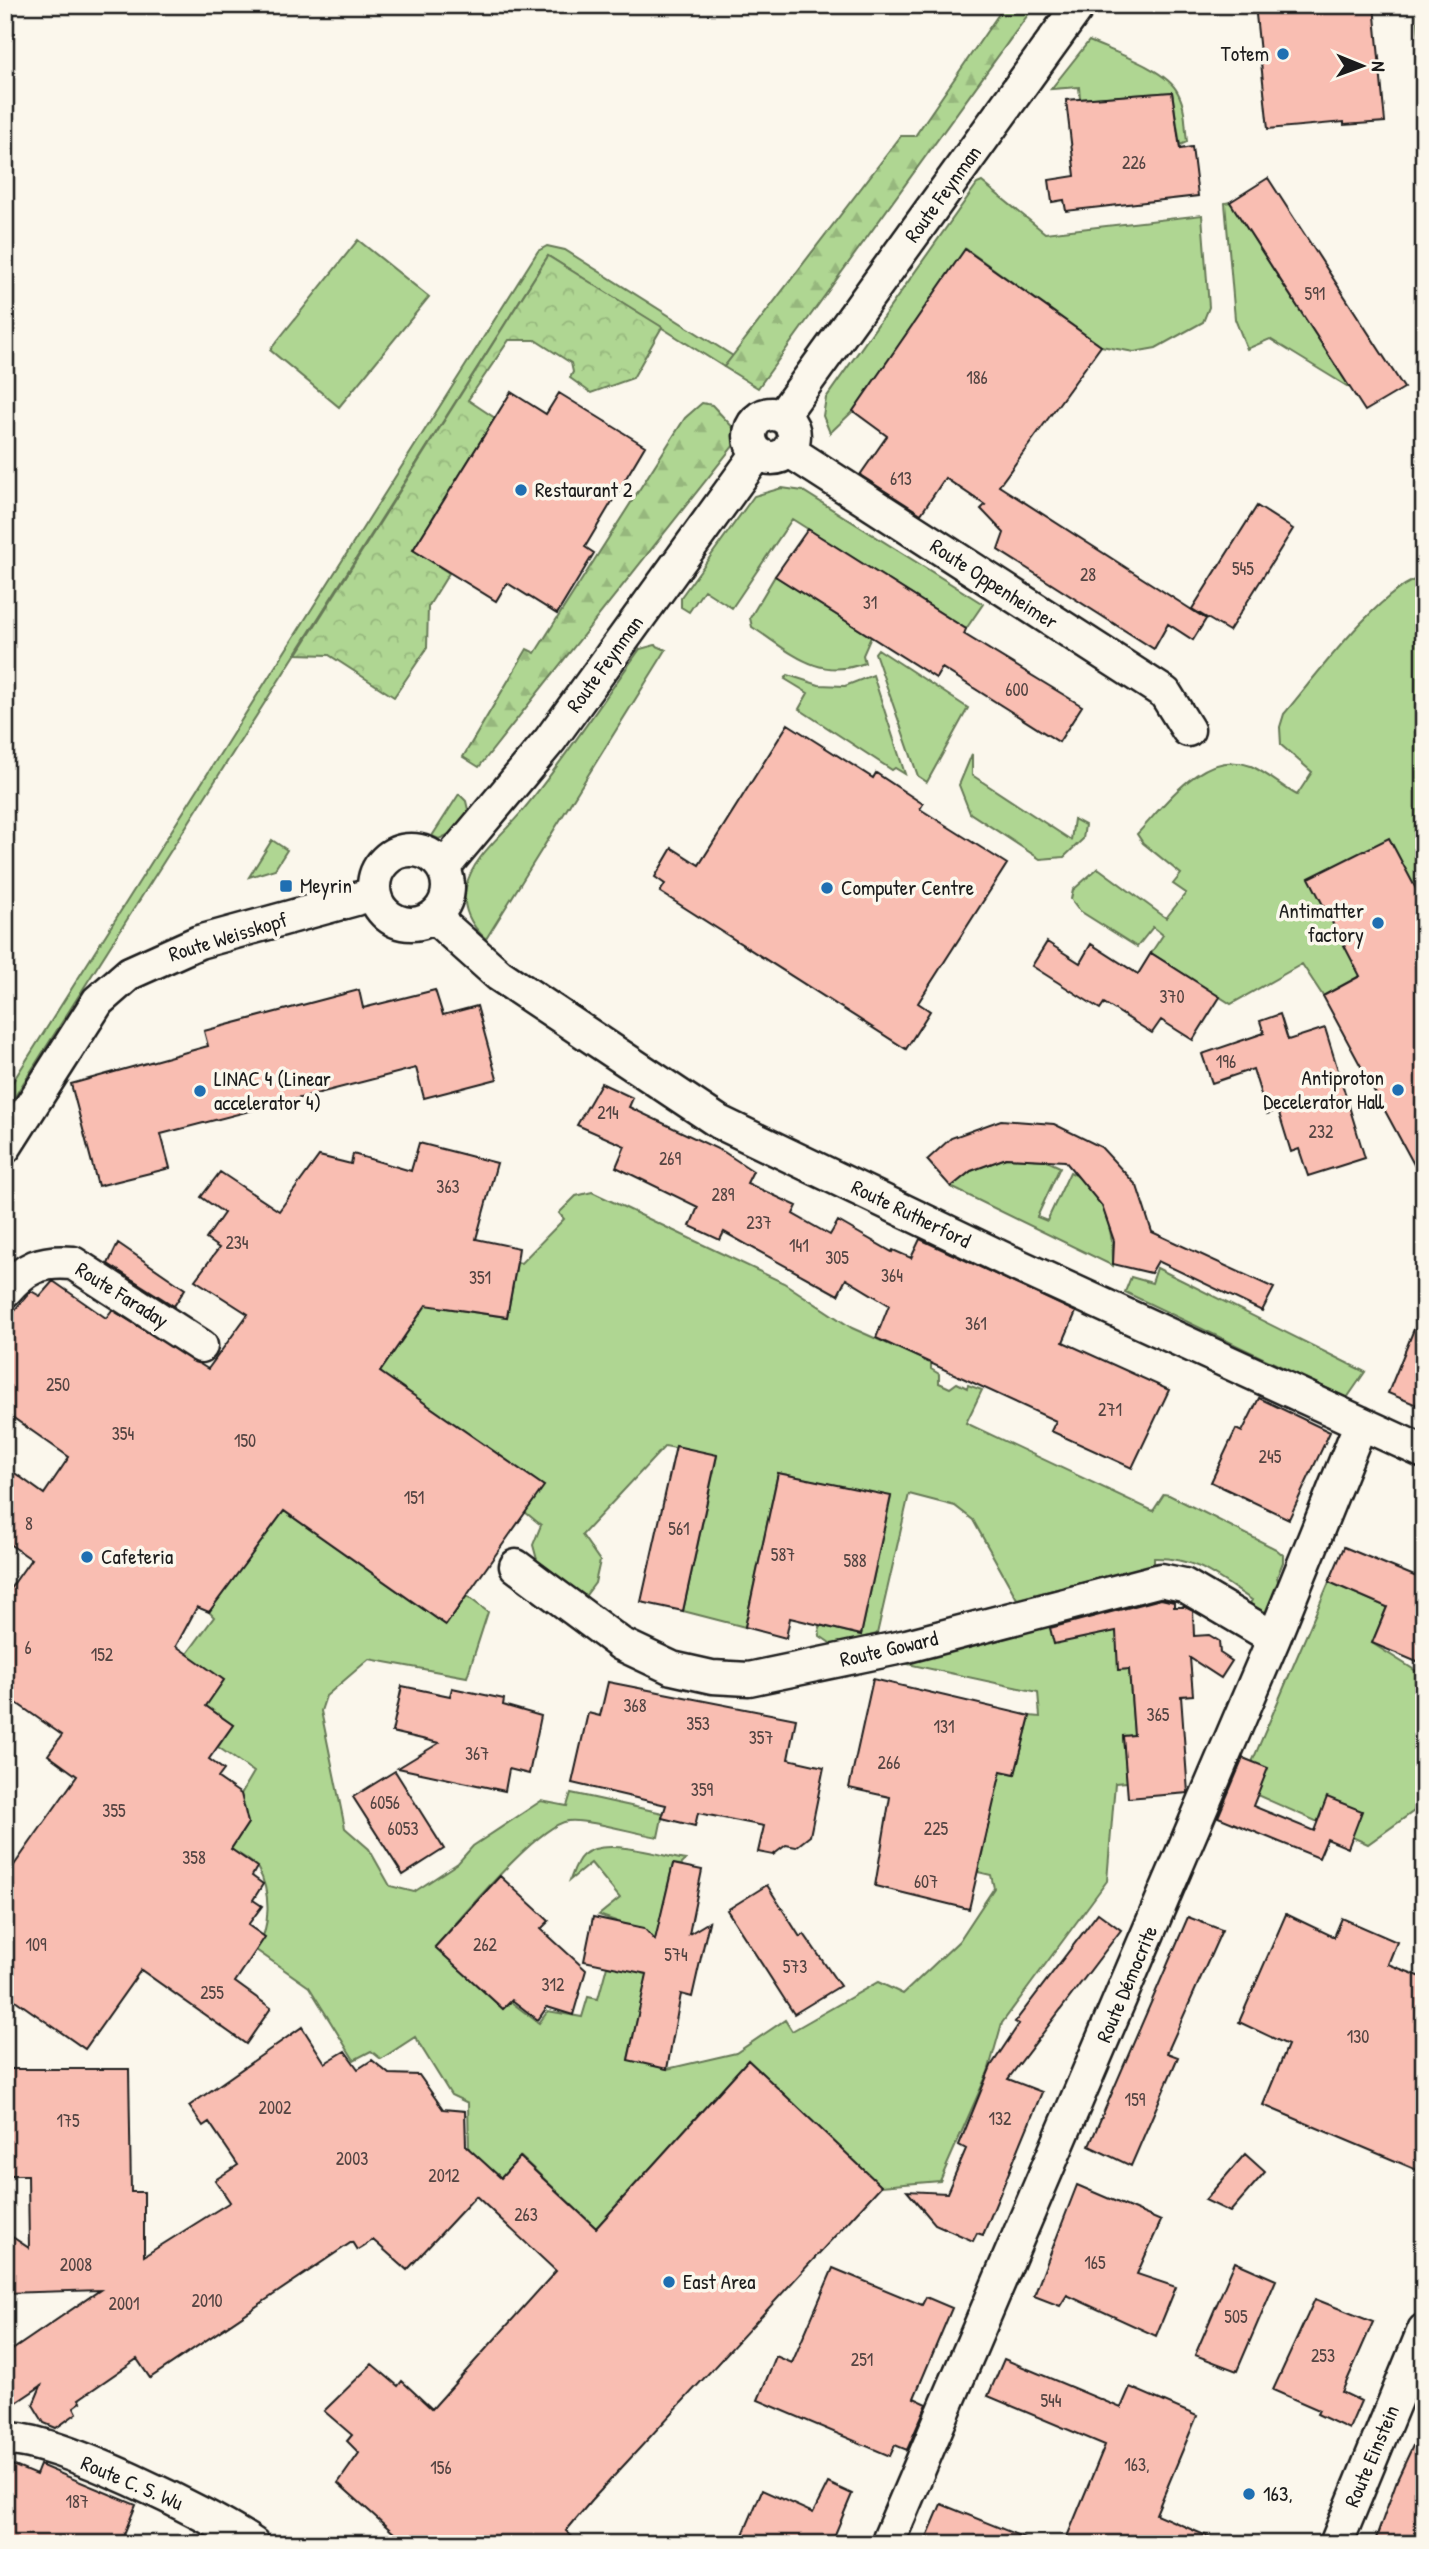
<svg xmlns="http://www.w3.org/2000/svg" width="1429" height="2549" viewBox="0 0 1429 2549" font-family="'Patrick Hand',sans-serif">
  <style>
    .grass { fill: #afd692; stroke: #667957; stroke-width: 2 }
    .forest { fill: url(#forest-firs); stroke: #667957; stroke-width: 2 }
    .park { fill: url(#park-crowns); stroke: #667957; stroke-width: 2 }
    .building { fill: #f9beb2; stroke: #1c1c1c; stroke-width: 2 }
    .lines { fill: none; stroke-linecap: round; stroke-linejoin: round }
    .minor-casing { stroke: #1c1c1c; stroke-width: 37 }
    .minor { stroke: #fbf7ec; stroke-width: 32 }
    .poi-dot { fill: #1f6fb2; stroke: #fbf7ec; stroke-width: 2.5 }
    .labels { text-anchor: middle; stroke-width: 7; stroke-linejoin: round; paint-order: stroke }
    .number-label { font-size: 18px; fill: #534442 }
    .poi-label { font-size: 21px; fill: #1c1c1c; stroke: #fbf7ec; text-anchor: start }
    .street-label { font-size: 21px; fill: #1c1c1c; stroke: #fbf7ec }
  </style>
  <defs>
    <pattern id="forest-firs" width="22" height="20" patternUnits="userSpaceOnUse" patternTransform="scale(1.75)"><rect width="22" height="20" fill="#afd692"/><path d="M5 1l3.5 6h-7zM16 11l3.5 6h-7z" fill="#96b77d"/></pattern>
    <pattern id="park-crowns" width="20" height="18" patternUnits="userSpaceOnUse" patternTransform="scale(1.75)"><rect width="20" height="18" fill="#afd692"/><path d="M2 6a3 3 0 1 1 6 0M12 15a3 3 0 1 1 6 0" fill="none" stroke="#96b77d"/></pattern>
  </defs>
  <rect width="100%" height="100%" fill="#fbf7ec"/>
  <filter id="ink" filterUnits="userSpaceOnUse"><feTurbulence type="fractalNoise" baseFrequency=".0143" numOctaves="2"/><feDisplacementMap in="SourceGraphic" scale="14" xChannelSelector="R" yChannelSelector="G"/><feConvolveMatrix kernelMatrix="1 2 1 2 8 2 1 2 1" color-interpolation-filters="sRGB"/></filter>
  <g filter="url(#ink)">
    <path class="grass" d="M1089 41C1113 52 1167 69 1178 93 1186 108 1185 126 1187 142L1180 145 1172 92 1080 99 1079 87 1051 89Z
      M982 182 1045 233 1202 215 1209 307 1203 322 1156 348 1134 352 1101 346 966 249 853 411 830 433 823 416 826 398 977 184Z
      M1230 202 1350 388 1270 339 1247 349 1235 319 1225 203Z
      M358 240 429 297 339 407 270 350Z
      M547 246 565 250 733 356 724 367 548 256 5 1112V1094L538 251Z
      M782 488 803 491 983 604 966 629 792 519 732 608 704 590 689 612 681 607V597L754 496Z
      M775 576 871 637 863 655 865 663C817 681 791 652 752 627L750 618Z
      M1424 577V941L1323 996 1302 964 1231 1004 1151 953 1163 935 1153 927 1137 947 1080 911 1071 899 1073 890 1098 868 1166 918 1186 893 1173 884 1181 874 1143 843 1137 834C1166 804 1203 748 1251 766 1267 773 1282 787 1297 795L1312 772 1281 745 1280 727 1284 714C1311 682 1384 583 1424 577Z
      M655 645 666 650 486 939C471 926 461 907 466 887 472 857 505 833 523 810 565 759 601 703 640 649Z
      M878 649 968 708 927 782 918 776 875 653Z
      M788 675 819 685 845 686 873 675 905 774 895 768 892 770 799 709 808 693 785 679Z
      M972 754V775L1071 840 1074 819 1085 825 1083 839 1064 857 1040 859 970 813 959 785Z
      M459 794 466 801 469 814 456 831 439 839 432 836Z
      M272 840 287 850 275 869 249 877Z
      M1006 1158 1045 1160 1060 1167 1037 1217 1047 1221 1070 1172C1104 1188 1114 1232 1113 1266L951 1187 971 1171Z
      M592 1192 784 1283 852 1328 931 1363V1369L939 1374V1383L950 1388 957 1383 967 1388 968 1385 982 1390 966 1423 1153 1511 1164 1494 1169 1495 1276 1549 1283 1555V1562L1277 1577 1279 1585 1268 1612 1258 1611 1249 1605 1252 1600C1218 1578 1196 1557 1154 1558V1565L1017 1599 973 1520 955 1506 909 1494 877 1634 833 1645 820 1636 819 1625 861 1635 891 1497 778 1473 745 1627 683 1611 717 1456 665 1446 582 1535 600 1561 595 1583 583 1599 539 1567 533 1545 541 1525 525 1512 543 1486 380 1372 434 1294 439 1307 507 1317 517 1262 521 1263 564 1219 559 1213 576 1196Z
      M1157 1268 1365 1372 1347 1398 1125 1292 1131 1277 1152 1283Z
      M284 1511 446 1625 467 1596 488 1612 467 1677 369 1659 326 1696 321 1711 345 1828 369 1849 390 1886 414 1892 458 1863 473 1846 541 1801 567 1806 571 1793 663 1813 658 1837C638 1834 585 1818 568 1821 536 1826 459 1921 435 1947L503 2009 511 2002 539 2023 548 2011 582 2017 588 1997 598 1999 607 1966 612 1967 621 1923 599 1915 620 1898 591 1863 570 1880C573 1872 576 1861 583 1855 604 1836 660 1856 686 1860L681 1865 673 1864 628 2059 667 2069 736 2053 785 2020 792 2031 878 1982 903 1994 959 1941 994 1888 991 1875 978 1872 992 1809 906 1789 914 1752 1015 1774 1030 1716 1040 1717 1038 1692 903 1663V1658L1076 1613 1084 1637 1124 1629 1118 1670 1129 1669 1134 1735 1123 1737 1127 1782 1115 1783 1107 1881 1002 2023 988 2072 940 2181 881 2186 748 2060 596 2228 521 2157 501 2178 469 2152 468 2103 451 2095 415 2037 381 2059 371 2051 354 2060 309 1987 256 1950C271 1928 271 1892 258 1869 253 1861 239 1855 231 1849L248 1823 241 1794 254 1772 218 1747 233 1725 206 1706 187 1654 214 1617 209 1612Z
      M1329 1582 1387 1607 1372 1643 1424 1676V1787L1414 1811 1368 1844 1241 1788Z"/>
    <path class="forest" d="M1005 5H1035L758 388 724 367 901 136H915Z
      M1417 5H1424V116Z
      M702 403 712 405 741 436 479 767 463 757 527 649 535 653 685 418Z"/>
    <path class="park" d="M548 256 662 327 633 378 591 393 570 378 573 372 571 363 535 340H509L468 400 495 418 413 550 449 573 428 607 427 648 394 697 329 655 297 654Z"/>
    <path class="building" d="M1255 5H1374L1385 122 1344 125V122L1268 129Z
      M1172 92 1180 149 1192 147 1198 196 1066 211 1064 200 1052 202 1049 180 1075 176 1066 100Z
      M1268 178 1404 388 1365 411 1230 202Z
      M965 249 1101 346 999 486 1206 619 1193 640 1168 624 1154 649 998 550 1004 533 981 509 985 505 945 478 921 514 860 475 887 436 853 411Z
      M511 392 546 414 559 393 645 446 585 547 594 553 557 614 507 583 496 601 413 550Z
      M1257 506 1293 529 1229 631 1192 609Z
      M808 529 966 629 964 634 1082 706 1059 742 942 668 936 678 775 576Z
      M788 724 873 778 876 773 923 804 920 809 1007 864 918 1003 930 1011 906 1049 660 892 665 884 655 877 672 848 699 865Z
      M1389 838 1424 904V1183L1323 996 1360 976 1309 878Z
      M1047 942 1080 963 1091 944 1138 974 1151 953 1220 997 1193 1040 1161 1020 1152 1033 1104 1003 1100 1009 1032 966Z
      M359 990 363 1008 435 990 443 1015 477 1006 497 1079 424 1098 416 1068 161 1134 170 1168 98 1186 71 1084 208 1046 204 1031Z
      M1280 1014 1288 1040 1325 1028 1365 1158 1308 1176 1299 1149 1291 1152 1278 1110 1267 1114 1253 1069 1212 1083 1202 1054 1264 1033 1260 1021Z
      M601 1083 633 1098 629 1107 724 1152 753 1171 747 1183 797 1206 793 1214 830 1235 838 1221 892 1252 893 1250 911 1258 920 1239 1076 1312 1063 1342 1169 1390 1132 1468 1051 1431 1056 1421 876 1338 889 1305 846 1279 838 1295 724 1232 720 1240 690 1226 698 1207 616 1167 625 1146 577 1125Z
      M1001 1120 1054 1124 1101 1147 1137 1186 1152 1232 1274 1288 1262 1311 1158 1261 1151 1273 1113 1264 1114 1241 1102 1206 1065 1161 1006 1158 971 1171 951 1187 927 1160 951 1138Z
      M419 1143 497 1163 476 1239 519 1248 517 1262 507 1317 426 1305 380 1372 544 1486 446 1625 284 1511 209 1612 197 1607 176 1646 224 1680 206 1706 233 1725 209 1759 224 1770 218 1778 241 1794 248 1823 231 1849 257 1867 252 1876 263 1884 253 1900 262 1906 248 1925 265 1937 235 1982 271 2008 246 2044 141 1970 85 2049 5 1993V1878L77 1776 48 1755 62 1735 5 1695V1596L31 1559 5 1541V1466L44 1494 69 1457 5 1412V1321L31 1291 40 1296 53 1281 106 1318 112 1310 208 1369 248 1314 195 1280 219 1248 206 1239 224 1213 201 1197 220 1172 279 1211 319 1156 351 1164 353 1154 411 1171Z
      M118 1243 185 1289 174 1306 108 1264Z
      M1423 1307H1424V1408L1388 1393Z
      M1259 1398 1330 1432 1289 1519 1211 1482 1236 1429 1242 1432Z
      M676 1446 717 1455 683 1611 641 1602Z
      M778 1473 891 1496 861 1635 790 1618 786 1638 745 1627Z
      M1344 1547 1424 1580V1665L1372 1643 1387 1607 1329 1582Z
      M1161 1599 1174 1602V1607H1185L1193 1611 1194 1636 1209 1635 1219 1641 1220 1653 1232 1661 1221 1678 1190 1658 1193 1695 1181 1696 1188 1793 1128 1798 1123 1736 1134 1735 1129 1669 1118 1670 1116 1631 1054 1644 1050 1628Z
      M873 1679 1030 1716 1015 1774 1001 1771 969 1909 875 1886 890 1797 849 1788Z
      M608 1682 796 1719 788 1759 824 1767 810 1836 796 1847 786 1845 773 1855 758 1852 764 1826 698 1813 695 1826 662 1818 666 1805 572 1783 588 1713 600 1716Z
      M402 1686 450 1696 452 1688 504 1699 503 1705 541 1716 529 1774 509 1769 505 1791 398 1768 439 1743 392 1732Z
      M1243 1758 1268 1768 1253 1806 1314 1831 1327 1797 1362 1811 1348 1848 1327 1839 1319 1858 1218 1817Z
      M395 1771 444 1849 403 1875 353 1797Z
      M673 1864 702 1870 689 1934 709 1922 692 1997 681 1994 667 2069 628 2060 647 1974 584 1961 593 1917 644 1928 655 1940Z
      M500 1876 549 1921 541 1929 586 1970 573 2015 547 2007 538 2020 512 2000 503 2009 435 1947Z
      M767 1885 800 1937 804 1934 840 1986 794 2014 727 1910Z
      M1098 1913 1121 1930 1008 2079 1042 2092 983 2235 977 2233 973 2241 935 2224 907 2191 947 2193 966 2149 959 2145 991 2066 1019 2024 1015 2022Z
      M1286 1914 1334 1937 1342 1918 1397 1942 1388 1964 1424 1978V2173L1263 2105 1288 2045 1239 2022Z
      M1188 1917 1222 1930 1167 2053 1178 2057 1131 2166 1089 2146Z
      M302 2027 325 2063 345 2051 358 2069 372 2060 389 2074 419 2075 443 2109 465 2111 466 2146 501 2178 520 2157 596 2228 748 2060 881 2186 591 2501 566 2531 580 2544H406L338 2483 359 2453 347 2441 352 2435 324 2411 372 2364 398 2386 402 2381 432 2409 556 2271 476 2196 407 2270 373 2240 357 2250 352 2242 150 2378 137 2359 79 2399 81 2402 74 2407 77 2413 56 2428 44 2423 33 2405 41 2386 5 2410V2355L100 2290 5 2293V2232L29 2248 28 2175H5V2069H129L131 2192H144V2256L230 2202 215 2180 238 2165 209 2122 203 2126 189 2106Z
      M1245 2154 1265 2172 1230 2212 1205 2200Z
      M1077 2185 1161 2221 1137 2274 1176 2287 1156 2336 1067 2295 1060 2306 1034 2296Z
      M1235 2262 1276 2280 1237 2371 1195 2355Z
      M833 2268 922 2305 926 2297 952 2308 914 2398 927 2404 907 2450 895 2445 890 2456 758 2400 776 2356 792 2363Z
      M1315 2299 1373 2322 1342 2392 1361 2401 1349 2429 1317 2414 1319 2410 1273 2390Z
      M1004 2359 1121 2408 1130 2387 1197 2416 1156 2514 1225 2544H1064L1105 2445 988 2396Z
      M1424 2422V2544H1374L1397 2480Z
      M5 2462 36 2475 40 2465 136 2505 120 2544H5Z
      M828 2483 852 2494 831 2544H739L762 2490 813 2513Z
      M941 2504 1037 2543V2544H924Z"/>
    <g class="lines">
      <g class="minor-casing">
        <path id="minor" d="M750 436a22 22 0 1 1 44 0a22 22 0 1 1-44 0Z
          M782 416 1079 5
          M788 450 1165 693 1188 730
          M374 887a37 37 0 1 1 74 0a37 37 0 1 1-74 0Z
          M443 868 550 740 758 453
          M436 914 442 924 499 975 719 1122 1021 1267 1424 1452
          M5 1147 98 1001 130 973 199 942 374 894
          M5 1291C25 1267 42 1260 73 1263L201 1346
          M516 1566 621 1644 672 1668 712 1677 749 1679 907 1646 1161 1580 1184 1585 1274 1638
          M5 2439C53 2436 211 2515 253 2544
          M887 2544 1274 1638 1361 1423
          M1336 2544 1424 2330"/>
      </g>
      <use href="#minor" class="minor"/>
    </g>
  </g>
  <g class="poi-dot">
    <circle cx="1283" cy="54" r="7"/>
    <circle cx="521" cy="490" r="7"/>
    <rect x="279" y="879" width="14" height="14" rx="3.5"/>
    <circle cx="827" cy="888" r="7"/>
    <circle cx="1378" cy="923" r="7"/>
    <circle cx="1398" cy="1090" r="7"/>
    <circle cx="200" cy="1091" r="7"/>
    <circle cx="87" cy="1557" r="7"/>
    <circle cx="669" cy="2282" r="7"/>
    <circle cx="1249" cy="2494" r="7"/>
  </g>
  <g class="labels">
    <g class="number-label">
      <text x="1134" y="169">226</text>
      <text x="1315" y="300">591</text>
      <text x="977" y="384">186</text>
      <text x="901" y="485">613</text>
      <text x="1243" y="575">545</text>
      <text x="1088" y="581">28</text>
      <text x="870" y="609">31</text>
      <text x="1017" y="696">600</text>
      <text x="1172" y="1003">370</text>
      <text x="1226" y="1068">196</text>
      <text x="608" y="1119">214</text>
      <text x="1321" y="1138">232</text>
      <text x="670" y="1165">269</text>
      <text x="448" y="1193">363</text>
      <text x="723" y="1201">289</text>
      <text x="759" y="1229">237</text>
      <text x="237" y="1249">234</text>
      <text x="799" y="1252">141</text>
      <text x="837" y="1264">305</text>
      <text x="892" y="1282">364</text>
      <text x="480" y="1284">351</text>
      <text x="976" y="1330">361</text>
      <text x="58" y="1391">250</text>
      <text x="1110" y="1416">271</text>
      <text x="123" y="1440">354</text>
      <text x="245" y="1447">150</text>
      <text x="1270" y="1463">245</text>
      <text x="414" y="1504">151</text>
      <text x="29" y="1530">8</text>
      <text x="679" y="1535">561</text>
      <text x="783" y="1561">587</text>
      <text x="855" y="1567">588</text>
      <text x="28" y="1654">6</text>
      <text x="102" y="1661">152</text>
      <text x="635" y="1712">368</text>
      <text x="1158" y="1721">365</text>
      <text x="698" y="1730">353</text>
      <text x="944" y="1733">131</text>
      <text x="761" y="1744">357</text>
      <text x="477" y="1760">367</text>
      <text x="889" y="1769">266</text>
      <text x="702" y="1796">359</text>
      <text x="385" y="1809">6056</text>
      <text x="114" y="1817">355</text>
      <text x="403" y="1835">6053</text>
      <text x="936" y="1835">225</text>
      <text x="194" y="1864">358</text>
      <text x="926" y="1888">607</text>
      <text x="36" y="1951">109</text>
      <text x="485" y="1951">262</text>
      <text x="676" y="1961">574</text>
      <text x="795" y="1973">573</text>
      <text x="553" y="1991">312</text>
      <text x="212" y="1999">255</text>
      <text x="1358" y="2043">130</text>
      <text x="1135" y="2106">159</text>
      <text x="275" y="2114">2002</text>
      <text x="1000" y="2125">132</text>
      <text x="68" y="2127">175</text>
      <text x="352" y="2165">2003</text>
      <text x="444" y="2182">2012</text>
      <text x="526" y="2221">263</text>
      <text x="1095" y="2269">165</text>
      <text x="76" y="2271">2008</text>
      <text x="207" y="2307">2010</text>
      <text x="124" y="2310">2001</text>
      <text x="1236" y="2323">505</text>
      <text x="1323" y="2362">253</text>
      <text x="862" y="2366">251</text>
      <text x="1051" y="2407">544</text>
      <text x="1137" y="2471">163,</text>
      <text x="441" y="2474">156</text>
      <text x="77" y="2508">187</text>
    </g>
    <g class="poi-label">
      <text x="1269" y="61" text-anchor="end">Totem</text>
      <text x="535" y="497">Restaurant 2</text>
      <text x="300" y="893">Meyrin</text>
      <text x="841" y="895">Computer Centre</text>
      <text x="1364" y="918" text-anchor="end">Antimatter<tspan x="1364" dy="24">factory</tspan></text>
      <text x="1384" y="1085" text-anchor="end">Antiproton<tspan x="1384" dy="24">Decelerator Hall</tspan></text>
      <text x="214" y="1086">LINAC 4 (Linear<tspan x="214" dy="24">accelerator 4)</tspan></text>
      <text x="101" y="1564">Cafeteria</text>
      <text x="683" y="2289">East Area</text>
      <text x="1263" y="2501">163,</text>
    </g>
    <g class="street-label">
      <text transform="translate(943 194) rotate(-54)" y="7">Route Feynman</text>
      <text transform="translate(994 584) rotate(33)" y="7">Route Oppenheimer</text>
      <text transform="translate(605 664) rotate(-54)" y="7">Route Feynman</text>
      <text transform="translate(228 937) rotate(-17)" y="7">Route Weisskopf</text>
      <text transform="translate(911 1214) rotate(26)" y="7">Route Rutherford</text>
      <text transform="translate(122 1295) rotate(32)" y="7">Route Faraday</text>
      <text transform="translate(889 1649) rotate(-13)" y="7">Route Goward</text>
      <text transform="translate(1127 1984) rotate(-67)" y="7">Route Démocrite</text>
      <text transform="translate(1372 2456) rotate(-67)" y="7">Route Einstein</text>
      <text transform="translate(132 2483) rotate(23)" y="7">Route C. S. Wu</text>
    </g>
  </g>
  <rect width="1429" height="2549" fill="none" stroke="#fbf7ec" stroke-width="28"/>
  <rect x="14" y="14" width="1401" height="2521" fill="none" stroke="#1c1c1c" stroke-width="2.5" filter="url(#ink)"/>
  <g transform="translate(1362 66) rotate(91)" stroke="#fbf7ec" stroke-width="5" paint-order="stroke">
  <path d="M0-5L12 26L0 18L-12 26Z" fill="#1c1c1c"/>
  <text y="-10" font-size="19" font-weight="bold" text-anchor="middle" fill="#1c1c1c">N</text>
  </g>
</svg>
